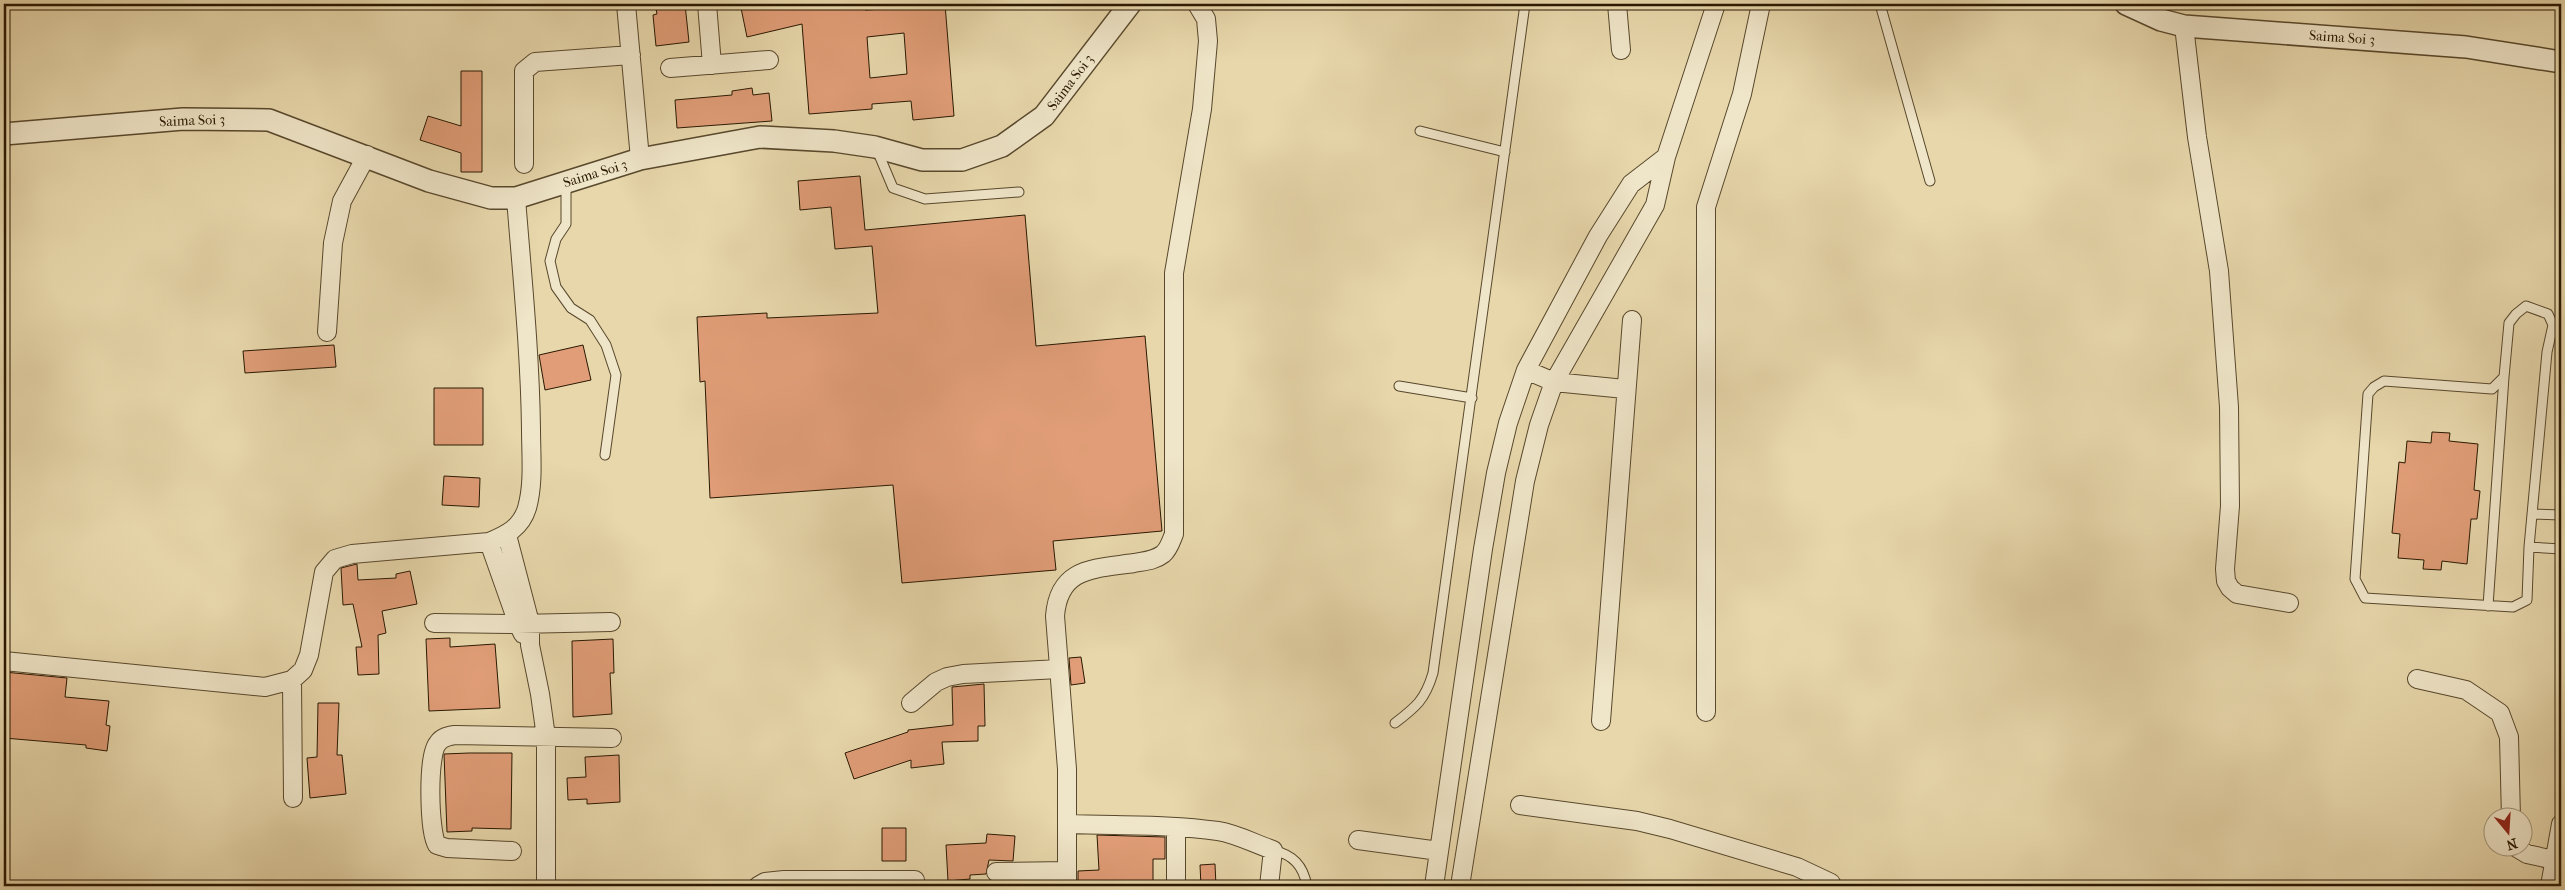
<svg xmlns="http://www.w3.org/2000/svg" width="2565" height="890" viewBox="0 0 2565 890" font-family="'IM FELL French Canon',serif">
  <style>
    .building { fill: #e09d77; stroke: #291802; fill-rule: evenodd }
    .lines { fill: none; stroke-linecap: round; stroke-linejoin: round }
    .service-casing { stroke: #58482c; stroke-width: 11 }
    .minor-casing { stroke: #58482c; stroke-width: 20 }
    .tertiary-casing { stroke: #58482c; stroke-width: 24 }
    .service { stroke: #efe5c8; stroke-width: 9 }
    .minor { stroke: #efe5c8; stroke-width: 18 }
    .tertiary { stroke: #efe5c8; stroke-width: 21 }
    .labels { text-anchor: middle; stroke-width: 4; stroke-linejoin: round; paint-order: stroke }
    .street-label { font-size: 14px; fill: #291802; stroke: #efe5c8 }
  </style>
  <rect width="100%" height="100%" fill="#e7d7ab"/>
  <filter id="stains"><feTurbulence type="fractalNoise" baseFrequency=".004" numOctaves="4"/><feColorMatrix values="0 0 0 0 .2 0 0 0 0 .09 0 0 0 0 .02 0 0 0 .5 -.17"/></filter>
  <radialGradient id="worn" r=".72"><stop offset=".6" stop-color="#630" stop-opacity="0"/><stop offset="1" stop-color="#630" stop-opacity=".3"/></radialGradient>
  <path class="building" d="M655 4H685L689 42 656 46 653 15 657 14Z
    M759 4H864L865 10 904 8 903 4H945L954 116 913 120 911 101 872 104V109L809 114 802 24 747 37 741 8ZM904 33 907 74 870 78 867 37Z
    M461 71H482V172H461V153L420 140 428 116 461 126Z
    M752 88 753 95 769 93 772 121 677 128 675 100 732 95V91Z
    M860 176 865 230 1025 215 1036 346 1145 336 1162 531 1053 541 1056 570 902 583 893 485 710 498 705 381 700 382 697 317 767 313V318L878 313 872 246 835 249 831 207 800 210 798 181Z
    M334 345 336 367 245 373 243 351Z
    M583 345 591 380 545 390 539 355Z
    M434 388H483V445H434Z
    M2432 432 2450 433 2449 441 2478 444 2474 490 2480 491 2477 519H2471L2467 564 2442 561 2441 570 2423 569 2424 560 2398 558 2400 534 2392 533 2399 462 2405 463 2407 441 2431 443Z
    M444 476 480 478 479 507 442 505Z
    M357 564 358 580 396 578V574L410 571 417 604 382 611 386 633 378 635 379 674 358 675 356 647H362L353 604 343 605 341 568Z
    M450 638V647L495 644 500 708 429 711 426 639Z
    M613 639 614 673H610L612 714 573 717 572 641Z
    M1081 657 1085 683 1071 685 1069 658Z
    M4 672 67 678 65 697 109 701 106 725 110 726 107 751 86 748V745L4 738Z
    M984 684 985 726H978V741L942 742 944 764 911 768V760L854 779 845 753 908 732V730L953 725 952 687Z
    M318 703H339L337 755H342L346 794 310 798 307 758 317 757Z
    M469 753H512L511 829 472 828V831L447 832 444 754Z
    M619 755 620 802 587 804V799L568 800 567 778 586 777 585 757Z
    M882 828H906V861H882Z
    M987 834 1015 836 1013 861 989 860 986 874 970 875V879L948 881 946 845 986 843Z
    M1097 835 1165 837V859H1153V886H1078V871L1099 870Z
    M1215 864 1216 886H1201L1200 865Z"/>
  <g class="lines">
    <g class="service-casing">
      <path id="service" d="M1880 4 1930 181
        M1420 131 1505 152
        M877 150 893 188 925 199 1019 192
        M566 182V224L556 239 550 261 556 287 571 308 590 320 606 345 616 375 605 455
        M2526 306 2548 314 2553 325 2547 352 2529 547 2527 600 2513 607 2365 598 2355 579 2368 394 2374 387 2384 381 2492 389 2504 377 2509 323 2516 314Z
        M1399 386 1472 398
        M2532 514 2561 515
        M2529 547 2561 549
        M2488 606 2504 377
        M1395 723C1416 707 1425 700 1433 673L1525 4
        M1273 850C1293 855 1303 865 1307 886"/>
    </g>
    <g class="minor-casing">
      <path id="minor" d="M626 4 640 159
        M707 4 712 65
        M1617 4 1621 50
        M2184 26 2197 137 2219 271 2229 407 2230 506 2225 569 2226 581 2230 588 2237 594 2289 603
        M670 68 769 60
        M524 164V71L535 62 631 55
        M327 332 333 243 342 201 367 155
        M1526 370 1554 382 1625 389
        M507 535 530 623V645L540 694 546 737V886
        M489 542 518 624 523 634
        M434 623 518 624 611 622
        M4 661 265 687 292 680 303 670 309 655 324 572 335 559 352 554 489 542C506 535 521 528 527 508 534 483 531 455 531 429 530 352 522 275 516 198
        M2417 679 2466 690 2500 713 2509 737 2511 818
        M292 680 293 798
        M911 703 936 682 947 677 963 674 1059 669
        M1706 712V207L1742 94 1761 4
        M1601 721 1632 320
        M1520 805 1637 821 1670 829 1797 867 1831 883 1832 886
        M1068 824C1118 826 1169 824 1218 831 1237 834 1255 844 1273 850L1269 886
        M1176 827V886
        M1358 840 1439 851
        M2517 848 2527 854 2554 860
        M512 851 447 848 437 845C429 832 427 754 438 743 442 737 448 736 455 735L612 738
        M996 872 1067 871
        M758 886 765 882 784 880H915
        M1067 886V769L1055 616C1059 567 1094 569 1134 563 1144 561 1154 561 1163 554 1169 549 1171 541 1174 534V273L1202 109 1208 41 1206 19 1197 4
        M1434 886 1483 549 1496 473 1508 423 1526 370 1598 236 1631 184 1666 157
        M1460 886 1525 481 1539 425 1554 382 1655 205 1666 157 1716 4
        M2550 886 2561 824"/>
    </g>
    <g class="tertiary-casing">
      <path id="tertiary" d="M2126 4 2161 20 2184 26 2466 47 2561 62
        M4 134 183 119 269 120 429 181 491 198H516L640 159 760 137 834 141 875 147 922 160H962L1002 146 1044 116 1130 4"/>
    </g>
    <use href="#service" class="service"/>
    <use href="#minor" class="minor"/>
    <use href="#tertiary" class="tertiary"/>
  </g>
  <g class="labels">
    <g class="street-label">
      <text transform="translate(2342 37) rotate(4)" y="5">Saima Soi 3</text>
      <text transform="translate(1070 82) rotate(-53)" y="5">Saima Soi 3</text>
      <text transform="translate(192 120) rotate(-2)" y="5">Saima Soi 3</text>
      <text transform="translate(595 173) rotate(-17)" y="5">Saima Soi 3</text>
    </g>
  </g>
  <rect width="2565" height="890" fill="none" stroke="#e7d7ab" stroke-width="20"/>
  <rect x="5" y="5" width="2555" height="880" fill="none" stroke="#291802" stroke-width="2.5"/>
  <rect x="10" y="10" width="2545" height="870" fill="none" stroke="#291802"/>
  <g transform="translate(2508 832) rotate(162)"><circle r="24" fill="#efe5c8" stroke="#a09379"/>
  <path d="M0-4L9 19L0 12L-9 19Z" fill="#8f2418"/>
  <text y="-8" font-size="14" font-weight="bold" text-anchor="middle" fill="#291802">N</text>
  </g>
  <rect width="100%" height="100%" filter="url(#stains)"/>
  <rect width="100%" height="100%" fill="url(#worn)"/>
</svg>
